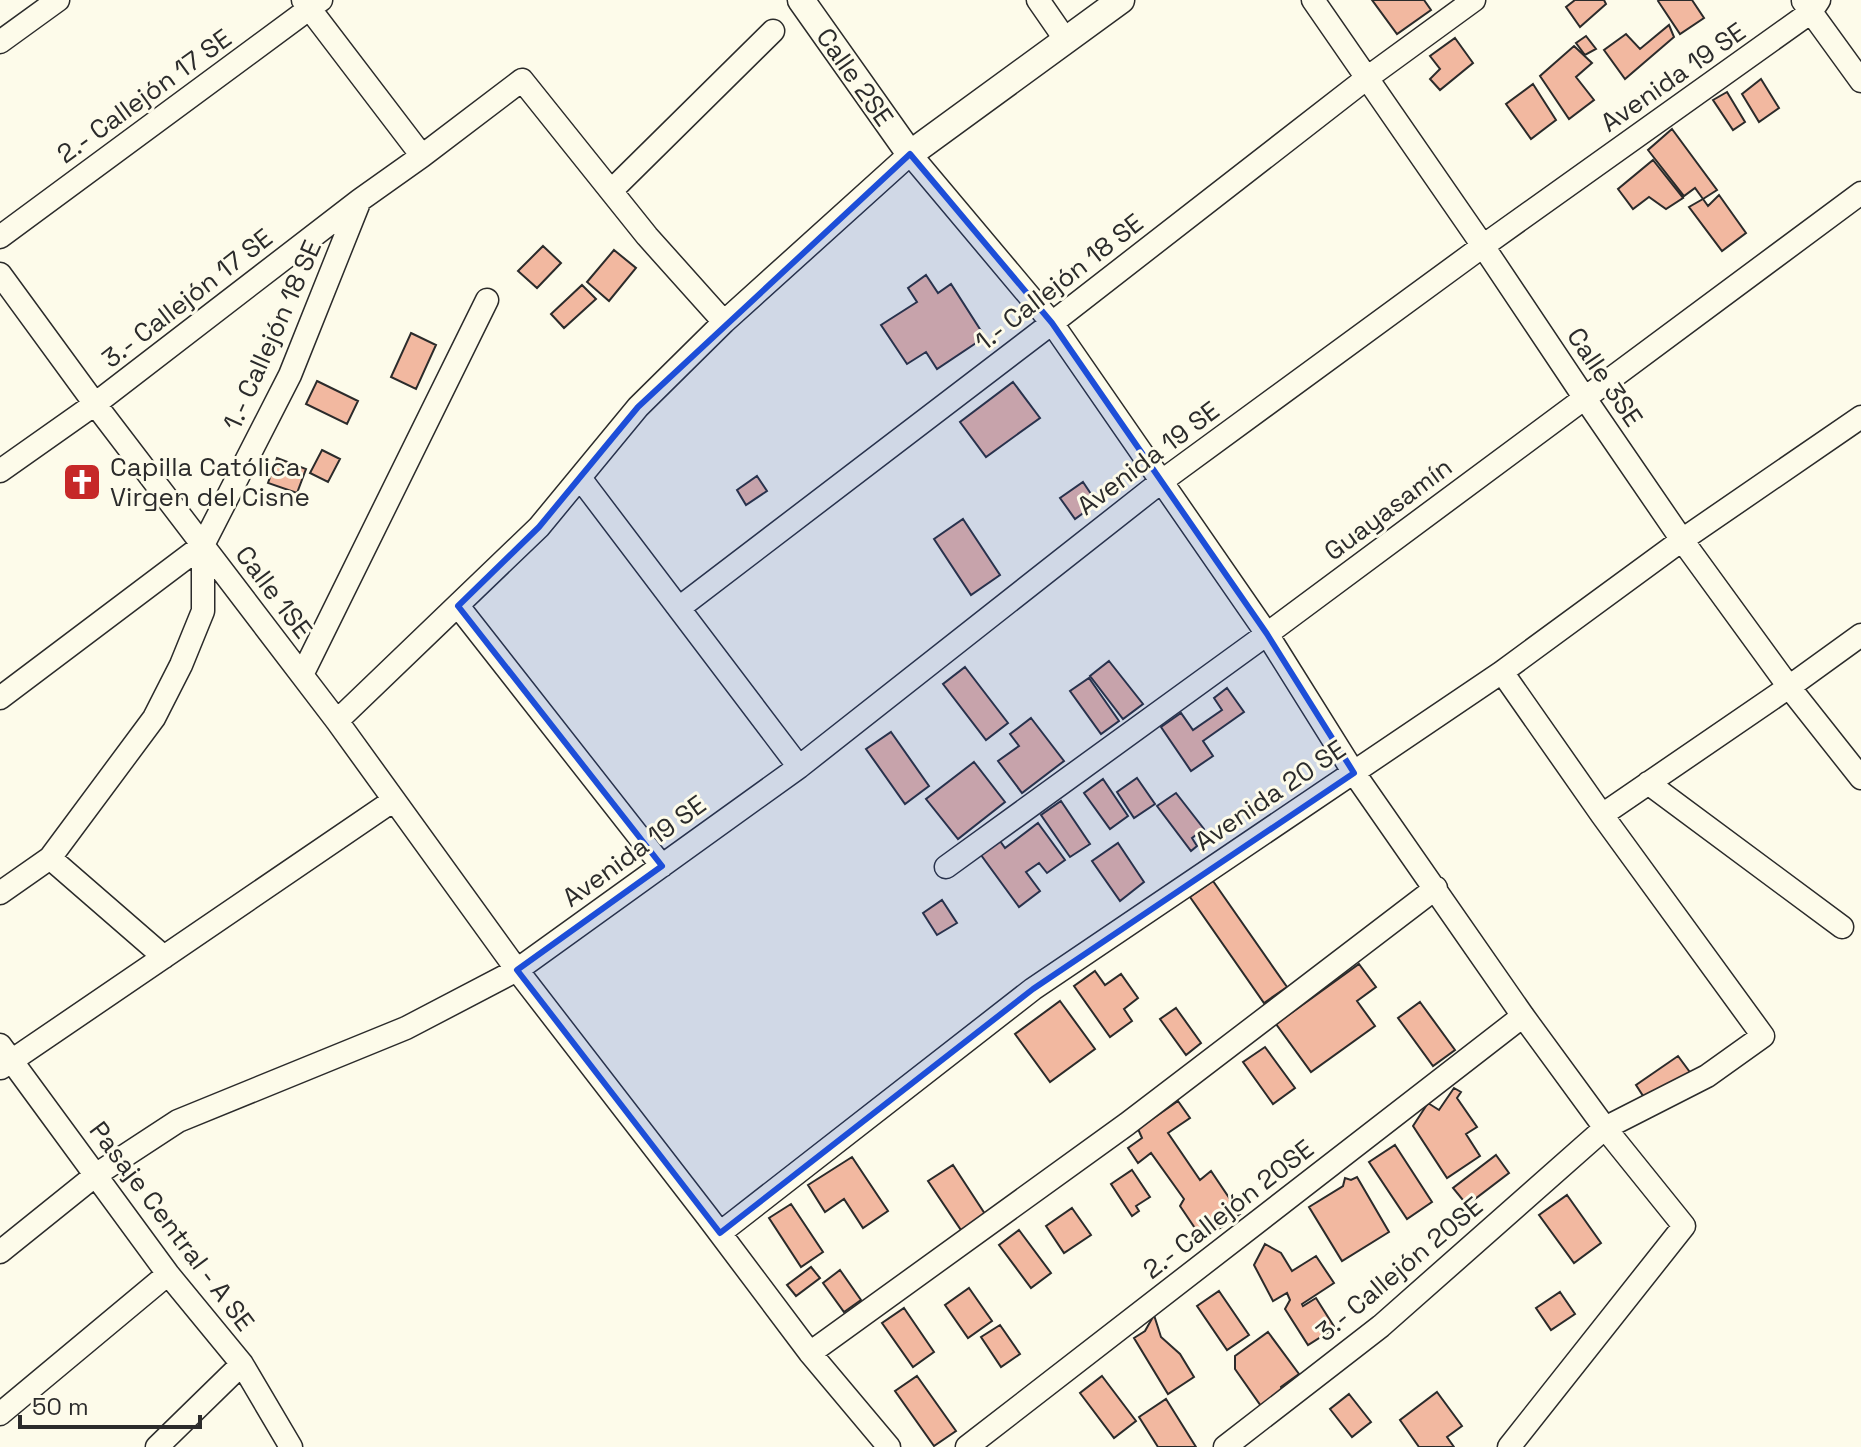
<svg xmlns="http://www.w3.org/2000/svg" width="1861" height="1447" viewBox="0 0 1861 1447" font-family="'Space Grotesk',sans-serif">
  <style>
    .building { fill: #f2b8a0; stroke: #2b2b2b; stroke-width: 2 }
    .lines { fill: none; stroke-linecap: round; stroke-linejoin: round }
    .minor-casing { stroke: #2b2b2b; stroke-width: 25 }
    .tertiary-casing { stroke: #2b2b2b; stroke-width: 29 }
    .minor { stroke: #fdfbea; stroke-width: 22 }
    .tertiary { stroke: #fdfbea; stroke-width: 26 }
    .marked { fill: #1d4ed8; fill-opacity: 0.2; stroke: #1d4ed8; stroke-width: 6; stroke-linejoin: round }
    .labels { text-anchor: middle; stroke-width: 6; stroke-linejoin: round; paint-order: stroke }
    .street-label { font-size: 26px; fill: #2b2b2b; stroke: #fdfbea }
    .poi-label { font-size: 26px; fill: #2b2b2b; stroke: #fdfbea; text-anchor: start }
  </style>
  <rect width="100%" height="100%" fill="#fdfbea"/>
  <path class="building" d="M1372 0H1424L1431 10 1397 34Z
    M1575 0H1604L1606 4 1580 27 1566 7Z
    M1659 0H1692L1704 18 1680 34 1658 1Z
    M1669 25 1674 37 1625 79 1604 50 1626 34 1640 49Z
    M1586 36 1596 49 1585 55 1576 43Z
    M1455 38 1473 63 1440 90 1430 79 1440 69 1430 56Z
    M1574 46 1592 63 1576 77 1594 100 1569 119 1540 76Z
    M1761 79 1779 108 1759 122 1742 94Z
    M1533 84 1556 120 1531 139 1506 104Z
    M1727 92 1745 122 1733 130 1713 100Z
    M1672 129 1717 190 1703 199 1695 188 1684 196 1648 150Z
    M1653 160 1683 198 1666 209 1649 197 1633 209 1618 189Z
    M1719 195 1746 233 1722 251 1689 207 1703 199 1708 206Z
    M543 246 561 263 537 288 518 271Z
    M614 250 636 268 609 301 587 282Z
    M926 275 938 293 951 284 985 337 937 369 926 352 907 364 881 325 917 302 908 288Z
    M582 285 596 299 564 328 551 314Z
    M411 333 436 345 416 389 391 377Z
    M317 381 358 401 347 424 306 404Z
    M1013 382 1040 418 986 457 960 422Z
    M322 450 340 459 328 482 310 473Z
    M277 458 306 469 297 493 268 483Z
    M757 476 767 491 746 505 737 490Z
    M1083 482 1097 503 1075 519 1060 498Z
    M963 519 1000 575 971 595 934 539Z
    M1109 661 1143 704 1123 719 1090 676Z
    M965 667 1008 723 986 740 943 684Z
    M1089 678 1119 721 1101 734 1070 691Z
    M1227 688 1244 712 1203 741 1213 756 1191 771 1161 727 1181 713 1193 730 1222 710 1214 698Z
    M1031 718 1064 761 1022 793 998 761 1019 746 1010 734Z
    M891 732 929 786 905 804 866 749Z
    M974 762 1005 802 958 839 926 799Z
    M1137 778 1155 804 1134 818 1117 792Z
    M1103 779 1128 816 1110 829 1084 793Z
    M1176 793 1204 829 1192 838 1197 846 1191 851 1157 806Z
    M1061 801 1090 844 1070 857 1041 815Z
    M1038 823 1065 860 1047 873 1039 863 1026 872 1040 891 1019 907 981 855 1000 841 1005 848Z
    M1118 843 1144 882 1120 901 1092 861Z
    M1213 881 1287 987 1264 1003 1190 897Z
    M942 900 957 923 937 935 923 913Z
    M1359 964 1376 987 1357 1001 1375 1026 1311 1072 1276 1024Z
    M1095 971 1105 985 1121 974 1138 998 1124 1009 1132 1021 1110 1037 1074 986Z
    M1060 1001 1095 1049 1050 1082 1015 1034Z
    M1420 1002 1455 1050 1433 1066 1398 1018Z
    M1176 1008 1201 1043 1186 1055 1160 1019Z
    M1265 1047 1295 1088 1273 1104 1243 1062Z
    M1678 1056 1692 1075 1649 1105 1636 1085Z
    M1454 1088 1461 1092 1457 1098 1477 1127 1466 1134 1480 1156 1447 1178 1413 1126 1428 1103 1439 1110Z
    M1178 1101 1190 1118 1168 1133 1200 1180 1211 1171 1240 1214 1203 1240 1180 1206 1184 1199 1151 1153 1138 1163 1128 1148 1142 1138 1138 1129Z
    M1395 1145 1432 1202 1407 1219 1369 1162Z
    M1496 1155 1509 1173 1467 1205 1453 1188Z
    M852 1157 888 1211 863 1228 844 1199 825 1212 808 1185Z
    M953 1165 987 1217 963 1233 928 1181Z
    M1132 1170 1150 1197 1136 1206 1139 1211 1132 1216 1111 1184Z
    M1357 1177 1389 1232 1342 1261 1309 1207 1343 1186 1345 1178 1351 1180Z
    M1567 1195 1601 1243 1574 1263 1539 1215Z
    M791 1204 823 1252 801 1267 769 1218Z
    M1072 1208 1091 1235 1064 1253 1046 1226Z
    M1019 1230 1051 1273 1031 1288 999 1245Z
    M1265 1244 1281 1253 1292 1271 1316 1256 1334 1283 1302 1304 1303 1306 1316 1298 1335 1328 1308 1345 1285 1309 1290 1300 1287 1293 1273 1301 1254 1265Z
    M811 1267 820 1278 796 1296 787 1285Z
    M840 1270 861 1300 844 1312 823 1283Z
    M969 1288 992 1321 968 1338 945 1305Z
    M1219 1291 1249 1335 1227 1350 1197 1306Z
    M1560 1292 1575 1314 1551 1330 1536 1308Z
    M904 1308 934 1352 913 1367 882 1323Z
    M1154 1315 1161 1337 1180 1354 1194 1377 1168 1394 1134 1338 1145 1331Z
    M1000 1325 1020 1354 1001 1367 981 1337Z
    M1268 1332 1299 1374 1281 1387 1282 1391 1261 1406 1235 1369V1356Z
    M917 1376 956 1431 934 1446 895 1391Z
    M1102 1376 1136 1421 1114 1438 1080 1393Z
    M1437 1392 1462 1426 1447 1437 1454 1447H1419L1400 1420Z
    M1349 1394 1371 1422 1352 1437 1330 1409Z
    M1166 1399 1196 1447H1158L1139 1417Z"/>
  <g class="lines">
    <g class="minor-casing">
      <path id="minor" d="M303 0 422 156
        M1038 0 1065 39
        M1313 0 1483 246 1584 397 1682 540 1789 687 1861 778
        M1803 1 1861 81
        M0 42 58 0
        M611 191 773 31
        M0 237 321 0
        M0 274 95 404 337 721 517 970 707 1216 810 1353 889 1447
        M0 471 95 404 360 200 422 156 522 80 647 236 724 322
        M580 478 799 767
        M458 606 662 866
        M679 608 1052 323 1367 78 1474 0
        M302 675 487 300
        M0 698 203 545
        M337 721 539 527 638 407 724 322 910 154 1052 323 1267 634 1354 773 1523 1016 1605 1128 1707 1076 1763 1036 1602 815 1502 672
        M1648 783 1842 927
        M1602 815 1789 687 1861 635
        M50 858 164 957
        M946 867 1267 634 1861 193
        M0 893 50 858 154 718 181 665 203 611V545L290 375 360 200
        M0 1045 168 1274 242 1364 291 1447
        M1 1068 394 800
        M720 1233 1033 989 1502 672 1682 540 1861 417
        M0 1252 97 1174 178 1121 406 1028 517 970 799 767 1162 481 1483 246 1811 12 1819 0
        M810 1353 1127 1124 1436 888
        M0 1414 168 1274
        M157 1447 242 1364
        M967 1447 1523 1016
        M1225 1447 1381 1326 1605 1128 1684 1226 1509 1447"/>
    </g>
    <g class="tertiary-casing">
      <path id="tertiary" d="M801 0 910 154 1121 0"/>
    </g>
    <use href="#minor" class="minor"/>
    <use href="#tertiary" class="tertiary"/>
  </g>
  <path class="marked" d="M910 154 1052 323 1267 634 1354 773 1033 989 720 1233 517 970 662 866 458 606 539 527 638 407Z"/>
  <defs>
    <g id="church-square" transform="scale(2)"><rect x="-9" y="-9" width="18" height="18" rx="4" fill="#c62828" stroke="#fdfbea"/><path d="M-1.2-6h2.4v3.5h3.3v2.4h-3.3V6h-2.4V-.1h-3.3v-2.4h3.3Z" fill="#fff"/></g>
  </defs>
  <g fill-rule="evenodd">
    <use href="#church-square" x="82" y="482"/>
  </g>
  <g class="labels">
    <g class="street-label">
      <text transform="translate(855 77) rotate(55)" y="9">Calle 2SE</text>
      <text transform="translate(1673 77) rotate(-35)" y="9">Avenida 19 SE</text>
      <text transform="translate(144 96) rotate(-36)" y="9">2.- Callejón 17 SE</text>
      <text transform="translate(1059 282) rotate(-38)" y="9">1.- Callejón 18 SE</text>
      <text transform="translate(187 298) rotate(-38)" y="9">3.- Callejón 17 SE</text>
      <text transform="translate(272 335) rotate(-66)" y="9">1.- Callejón 18 SE</text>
      <text transform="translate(1605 377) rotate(56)" y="9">Calle 3SE</text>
      <text transform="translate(1148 458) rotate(-37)" y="9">Avenida 19 SE</text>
      <text transform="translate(1388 509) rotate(-37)" y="9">Guayasamín</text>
      <text transform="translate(274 592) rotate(53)" y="9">Calle 1SE</text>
      <text transform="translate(1270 795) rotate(-34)" y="9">Avenida 20 SE</text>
      <text transform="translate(634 851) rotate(-36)" y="9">Avenida 19 SE</text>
      <text transform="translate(1228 1209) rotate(-38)" y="9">2.- Callejón 20SE</text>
      <text transform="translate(172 1226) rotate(53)" y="9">Pasaje Central - A SE</text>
      <text transform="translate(1399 1269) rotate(-40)" y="9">3.- Callejón 20SE</text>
    </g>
    <g class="poi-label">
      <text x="110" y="476">Capilla Católica<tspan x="110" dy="30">Virgen del Cisne</tspan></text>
    </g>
  </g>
  <path d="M20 1415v12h180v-12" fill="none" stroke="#2b2b2b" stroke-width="4"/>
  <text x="32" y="1415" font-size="24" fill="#2b2b2b" stroke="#fdfbea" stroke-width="6" paint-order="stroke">50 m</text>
</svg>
